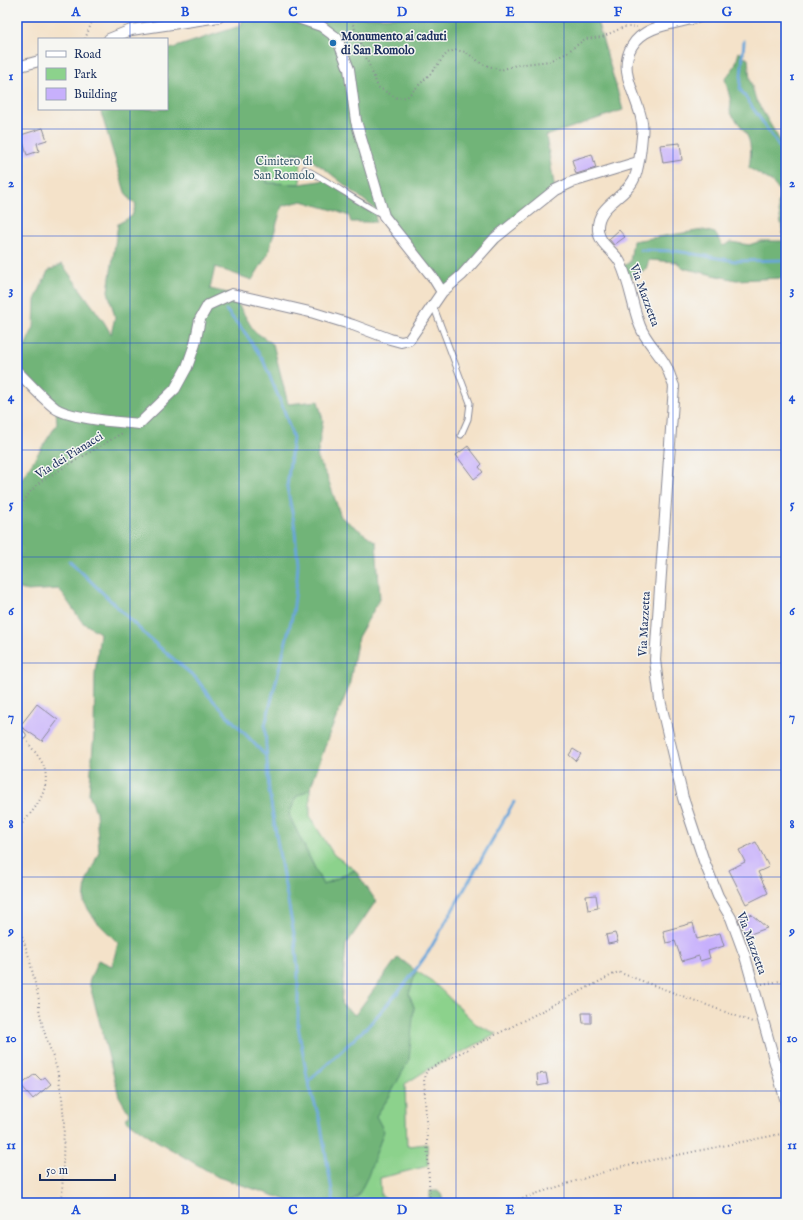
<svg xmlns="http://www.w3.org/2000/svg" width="803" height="1220" viewBox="0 0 803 1220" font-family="'IM FELL English',serif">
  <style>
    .green { fill: #8cd28c; stroke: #548075 }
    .forest { fill: #71b478; stroke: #46726b }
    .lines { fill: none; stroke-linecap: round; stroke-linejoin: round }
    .stream { stroke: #69a6da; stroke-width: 3 }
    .building { fill: #c7b0fc }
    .lane-casing { stroke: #888894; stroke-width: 7 }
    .street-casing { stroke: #888894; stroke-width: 12 }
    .path { stroke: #888894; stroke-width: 2; stroke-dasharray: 1 3; stroke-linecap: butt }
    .lane { stroke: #fff; stroke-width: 5 }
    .street { stroke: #fff; stroke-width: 10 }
    .grid { fill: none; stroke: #1d4ed8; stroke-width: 1; stroke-opacity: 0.55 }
    .poi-dot { fill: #1f6fb2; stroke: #f6f6f2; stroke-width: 1.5 }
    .labels { text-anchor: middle; stroke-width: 3; stroke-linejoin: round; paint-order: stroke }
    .poi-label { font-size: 12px; font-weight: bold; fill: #1b2f5e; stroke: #f6f6f2; text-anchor: start }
    .park-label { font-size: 12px; fill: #37586a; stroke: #f6f6f2 }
    .street-label { font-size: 12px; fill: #1b2f5e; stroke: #f6f6f2 }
    .neatline { fill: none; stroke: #1d4ed8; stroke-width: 1.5 }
    .grid-label { font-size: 13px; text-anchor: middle; font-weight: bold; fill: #1d4ed8 }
  </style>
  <rect width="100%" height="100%" fill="#f6f6f2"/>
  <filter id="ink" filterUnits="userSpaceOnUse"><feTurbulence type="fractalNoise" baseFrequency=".025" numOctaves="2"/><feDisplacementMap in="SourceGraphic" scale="8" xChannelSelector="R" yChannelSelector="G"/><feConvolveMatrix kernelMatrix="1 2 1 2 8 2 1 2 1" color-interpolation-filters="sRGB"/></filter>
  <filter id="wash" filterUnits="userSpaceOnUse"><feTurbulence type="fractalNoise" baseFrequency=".012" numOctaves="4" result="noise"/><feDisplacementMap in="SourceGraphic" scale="16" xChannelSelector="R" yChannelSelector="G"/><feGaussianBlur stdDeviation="0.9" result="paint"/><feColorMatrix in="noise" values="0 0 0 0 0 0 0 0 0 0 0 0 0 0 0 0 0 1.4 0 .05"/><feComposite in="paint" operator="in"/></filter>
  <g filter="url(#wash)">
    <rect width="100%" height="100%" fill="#f4e2c9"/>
    <path class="green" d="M268 152 301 153 300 184 267 183Z
      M310 789V817L334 855 355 870 323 885 289 815 296 797Z
      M416 971 432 981 476 1024 497 1034 427 1070 405 1084 407 1146 427 1144 428 1166 380 1178 381 1196 385 1197 387 1203H348L358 1196 376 1116 389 1097 414 1007 409 994Z"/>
    <path class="forest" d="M244 17H596L623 110 546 136 555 190 442 292 384 216 326 170 301 153 268 152 267 183 300 184 326 180 375 211 376 222H351L349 216 333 210 302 201 282 206 268 254 252 280 215 267 210 289 232 294 254 331 273 344 288 404 318 401 323 420 317 458 327 476 341 517 376 542 380 599 358 637 349 687 329 735 310 789 296 797 289 815 323 885 355 870 376 901 346 945 341 1004 355 1015 398 957 416 971 409 994 414 1007 409 1060 389 1097 376 1116 384 1131 368 1176 358 1196 348 1203H296L218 1177 157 1141 125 1119 130 1115 119 1096 89 982 98 960 112 966 118 943 96 921 84 903 86 882 99 852 96 812 89 794 94 734 95 674 100 633 82 622 59 589 27 591 17 588V486L57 424 56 409 17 369V363L34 327 35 300 48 271 62 264 104 322 111 334 115 317 108 291 118 224 132 216 136 204 130 200 125 192 100 109H167V50L240 26Z
      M739 52 748 59 750 80 756 100 786 151V283L782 278 736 280 682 268 677 262 649 260 646 269 628 280 622 267 630 262 633 241 703 230 715 233 723 246 731 242 749 245 761 241H784L778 205 781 193 771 181 749 168C754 137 747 135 730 112L731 102 725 79 735 66Z
      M430 1191H438L443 1196 442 1203H430Z"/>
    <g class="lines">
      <path class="stream" d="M744 41 740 89 776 142 786 159
        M641 250 676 251 735 261 786 260
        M226 310 246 334 263 360 284 410 293 438 287 487 294 522 298 563 297 580 293 613 265 726 266 746 269 791 281 864 295 939 298 971V1026L308 1082 320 1120 334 1203
        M70 561 151 640 196 678 209 696 266 756
        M308 1082 369 1025 406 983 429 951 514 802"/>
    </g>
    <g id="blocks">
      <path class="building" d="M43 128 47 140 37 143 39 151 27 155 21 135Z
        M680 143 682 160 663 163 660 145Z
        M592 154 596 168 576 174 572 160Z
        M619 230 625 237 614 245 609 239Z
        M468 446 482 464 479 467 483 472 474 479 456 455Z
        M37 704 58 720 42 741 20 726Z
        M573 749 581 754 576 761 569 755Z
        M756 842 769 867 758 872 768 893 746 904 729 870 745 862 739 850Z
        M596 895 598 908 588 910 586 896Z
        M751 914 767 928 745 936 738 919Z
        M693 923 697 939 720 933 724 946 708 951 710 958 700 961 699 956 682 961 675 941 666 943 663 931Z
        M615 933 618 942 608 944 606 935Z
        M582 1013H591V1023H583Z
        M546 1073 548 1084 538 1086 537 1074Z
        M35 1074 41 1080 45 1077 51 1084 33 1099 21 1085Z"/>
    </g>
  </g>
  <g filter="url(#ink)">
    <use href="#blocks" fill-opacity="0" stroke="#888894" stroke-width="1"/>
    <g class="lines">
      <g class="lane-casing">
        <path id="lane" d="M305 169C332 183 356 201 383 215
          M433 305 470 403 468 419 461 435
          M17 729 23 735"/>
      </g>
      <g class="street-casing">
        <path id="street" d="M295 17 321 26 337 38 349 69 356 121 384 216 434 279 442 292
          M699 17C677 24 645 24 632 46 614 76 647 106 642 136 641 148 639 171 633 181 623 199 596 206 598 230 599 244 614 251 620 262 630 283 632 305 640 326 645 340 659 353 666 366 669 372 671 379 674 386L655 660 660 700 683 798 704 861 718 896 731 918 745 956 786 1102
          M109 39 131 30 219 17
          M17 67 39 61
          M17 371C29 383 41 397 55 408 70 419 120 422 139 424L175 389 187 367 195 344 200 319 208 305 232 294 314 313 353 325 390 339 401 342 409 340 442 292 462 275 495 238 555 190 572 182 638 162"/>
      </g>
      <path class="path" d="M350 17 378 87 397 98 407 97 431 73 447 53 455 50 466 52 482 64 501 70 516 65 550 61 565 54 585 39 602 37 624 27H637
        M85 39 94 17
        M17 512 30 492 41 481 124 432
        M17 829C32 813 52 791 44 767 41 758 32 749 27 741
        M17 921 29 957 39 1000V1009L43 1028 57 1069 62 1097 64 1122 62 1203
        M762 984 786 980
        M430 1201 424 1078 427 1070 618 972 755 1023
        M507 1203 623 1166 786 1133"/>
      <use href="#lane" class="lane"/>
      <use href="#street" class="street"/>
    </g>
  </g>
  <path class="grid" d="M130 17V39M239 17V1203M347 17V1203M456 17V1203M564 17V1203M673 17V1203M130 109V1203M17 129H786M17 236H786M17 343H786M17 450H786M17 557H786M17 663H786M17 770H786M17 877H786M17 984H786M17 1091H786"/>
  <circle class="poi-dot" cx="333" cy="43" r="4"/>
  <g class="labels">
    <g class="poi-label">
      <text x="341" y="40">Monumento ai caduti<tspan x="341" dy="14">di San Romolo</tspan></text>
    </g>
    <g class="park-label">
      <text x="284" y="165">Cimitero di<tspan x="284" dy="14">San Romolo</tspan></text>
    </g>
    <g class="street-label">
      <text transform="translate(645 295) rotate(70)" y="4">Via Mazzetta</text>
      <text transform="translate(69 455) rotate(-32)" y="4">Via dei Pianacci</text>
      <text transform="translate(644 624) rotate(-87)" y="4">Via Mazzetta</text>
      <text transform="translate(752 943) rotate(70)" y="4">Via Mazzetta</text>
    </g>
  </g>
  <rect width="803" height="1220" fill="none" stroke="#f6f6f2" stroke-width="44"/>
  <rect x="38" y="38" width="130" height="72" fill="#f6f6f2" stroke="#9ea6b7"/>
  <rect x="46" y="51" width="20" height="6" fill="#ffffff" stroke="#9ea6b7"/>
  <text x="74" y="58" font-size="12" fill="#1b2f5e">Road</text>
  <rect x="46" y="68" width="20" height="12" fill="#8cd28c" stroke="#9ea6b7"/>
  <text x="74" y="78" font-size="12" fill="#1b2f5e">Park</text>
  <rect x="46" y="88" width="20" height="12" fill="#c7b0fc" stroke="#9ea6b7"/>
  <text x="74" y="98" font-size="12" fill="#1b2f5e">Building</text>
  <path d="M40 1174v6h75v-6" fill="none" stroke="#1b2f5e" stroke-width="2"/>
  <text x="46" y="1174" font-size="12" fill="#1b2f5e" stroke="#f6f6f2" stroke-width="3" paint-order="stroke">50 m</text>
  <rect x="22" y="22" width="759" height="1176" class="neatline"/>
  <g class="grid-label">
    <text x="76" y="16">A</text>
    <text x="185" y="16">B</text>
    <text x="293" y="16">C</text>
    <text x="402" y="16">D</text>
    <text x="510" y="16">E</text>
    <text x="618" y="16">F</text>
    <text x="727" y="16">G</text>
    <text x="11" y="80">1</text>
    <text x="792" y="80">1</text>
    <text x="11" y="187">2</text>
    <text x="792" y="187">2</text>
    <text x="11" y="294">3</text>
    <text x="792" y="294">3</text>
    <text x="11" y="401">4</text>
    <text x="792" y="401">4</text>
    <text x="11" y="508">5</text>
    <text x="792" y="508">5</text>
    <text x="11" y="615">6</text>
    <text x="792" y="615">6</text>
    <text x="11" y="721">7</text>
    <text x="792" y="721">7</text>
    <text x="11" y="828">8</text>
    <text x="792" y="828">8</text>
    <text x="11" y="935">9</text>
    <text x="792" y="935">9</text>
    <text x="11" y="1042">10</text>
    <text x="792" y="1042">10</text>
    <text x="11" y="1149">11</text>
    <text x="792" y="1149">11</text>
    <text x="76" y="1214">A</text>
    <text x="185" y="1214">B</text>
    <text x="293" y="1214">C</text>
    <text x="402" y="1214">D</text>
    <text x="510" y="1214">E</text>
    <text x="618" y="1214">F</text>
    <text x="727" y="1214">G</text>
  </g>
</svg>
